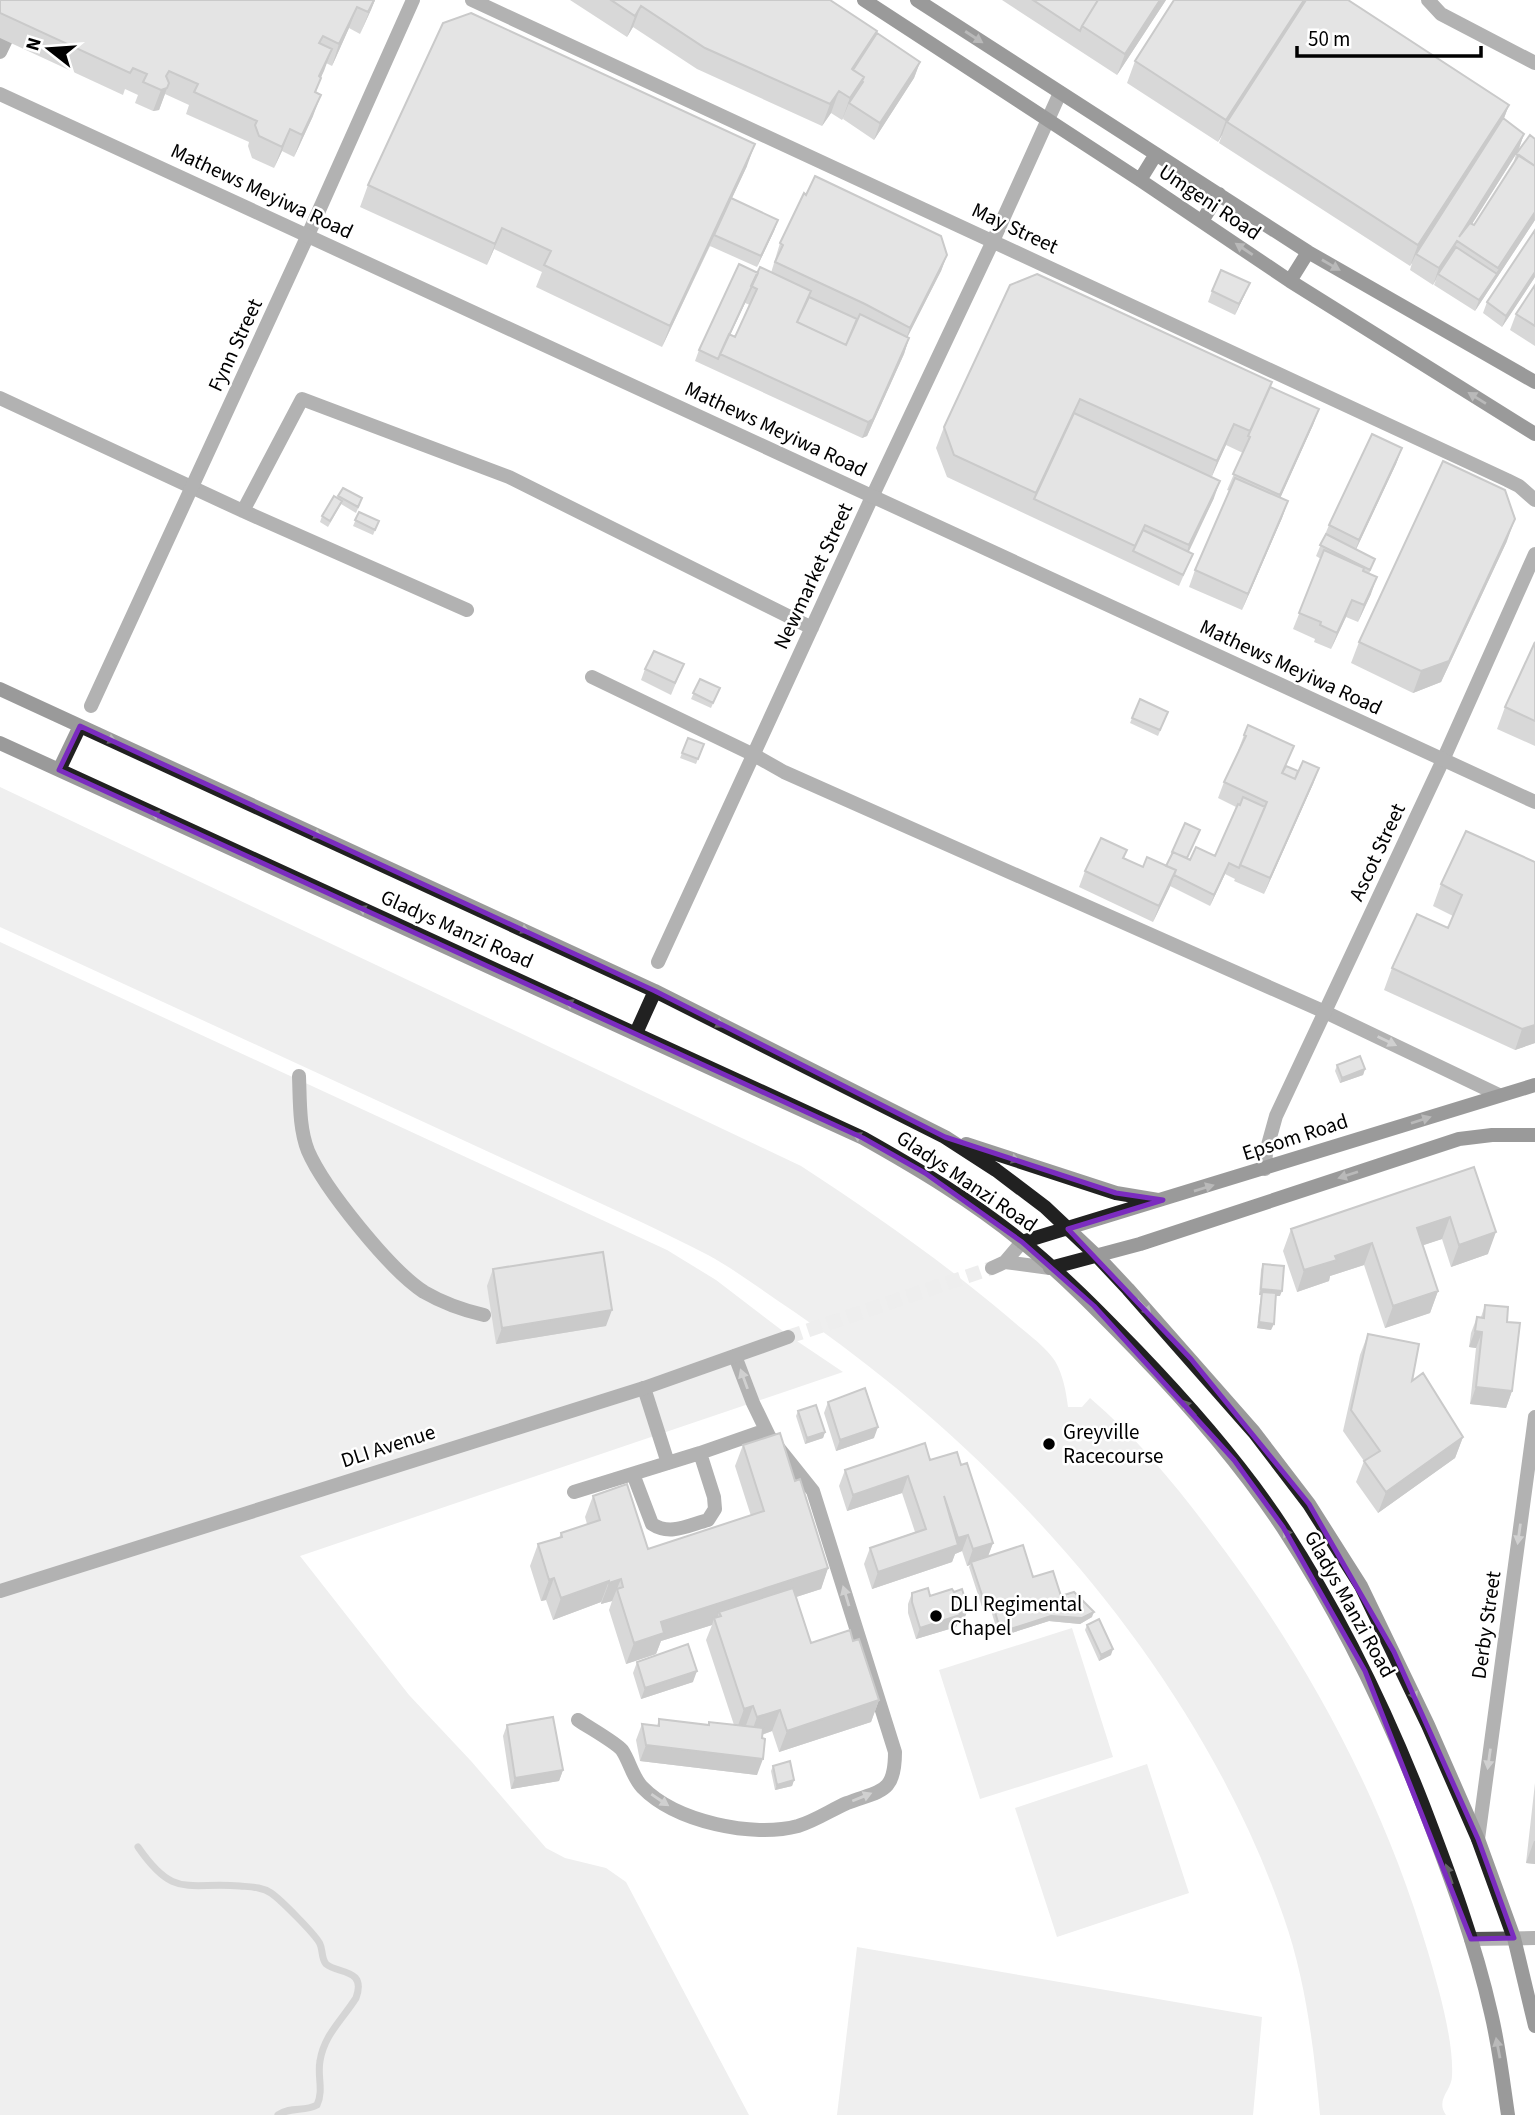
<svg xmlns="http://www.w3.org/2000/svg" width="1535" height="2115" viewBox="0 0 1535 2115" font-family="'Source Sans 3',sans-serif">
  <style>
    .green { fill: #dbdbdb }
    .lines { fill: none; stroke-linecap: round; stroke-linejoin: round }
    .stream { stroke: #a2a2a2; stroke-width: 7 }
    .tertiary-tunnel { stroke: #d9d9d9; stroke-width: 14; stroke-dasharray: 14 7; stroke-linecap: butt }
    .service { stroke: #545454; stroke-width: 14 }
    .minor { stroke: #545454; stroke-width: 14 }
    .tertiary { stroke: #545454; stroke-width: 14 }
    .secondary { stroke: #212121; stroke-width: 14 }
    .wall { fill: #a9a9a9; fill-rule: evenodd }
    .shaded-wall { fill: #898989 }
    .building { fill: #c4c4c4; stroke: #898989; stroke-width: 2 }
    .oneway { fill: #646464 }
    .oneway2 { fill: #989898 }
    .marked { fill: none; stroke: #7b2cbf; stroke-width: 5; stroke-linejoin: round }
    .poi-dot { fill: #000; stroke: #fff; stroke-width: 2.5 }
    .labels { text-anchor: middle; stroke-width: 5; stroke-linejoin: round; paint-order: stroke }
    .street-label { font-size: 21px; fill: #000; stroke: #fff }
    .poi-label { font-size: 21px; fill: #000; stroke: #fff; text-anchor: start }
  </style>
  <rect width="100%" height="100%" fill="#fff"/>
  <path class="green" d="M0 787 801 1166C873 1213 943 1262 1008 1317 1021 1329 1046 1346 1055 1361 1063 1375 1066 1391 1068 1407H1082L1090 1398C1136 1437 1174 1483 1210 1531 1307 1658 1383 1799 1428 1952 1438 1986 1454 2041 1452 2076 1452 2090 1435 2100 1446 2115H1320C1314 2049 1306 1981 1284 1918 1199 1673 1008 1458 796 1313 767 1294 739 1272 708 1255 685 1243 662 1232 639 1221L0 927Z
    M0 942 667 1250 716 1280 788 1335 843 1372 300 1556 409 1695 471 1761 546 1848 565 1858 606 1868 626 1882 749 2115H0Z
    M1072 1628 1113 1757 980 1799 939 1670Z
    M1147 1764 1189 1893 1057 1937 1015 1808Z
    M857 1947 1262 2017 1253 2115H837Z"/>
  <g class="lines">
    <path class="stream" d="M138 1847C174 1899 186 1882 240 1886 251 1887 262 1887 271 1893 280 1899 316 1935 320 1944 323 1950 321 1958 326 1964 337 1974 367 1968 356 1998 342 2020 324 2035 320 2061 317 2076 324 2090 317 2105 304 2112 291 2106 278 2115"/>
    <path class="tertiary-tunnel" d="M788 1337 992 1268"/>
    <path class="service" d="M1428 0 1441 14 1535 63
      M0 52 25 0
      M0 398 243 511 467 610
      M243 511 302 399 509 477 812 628
      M592 677 754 755 784 772 1325 1012 1499 1095
      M658 962 872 497
      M299 1076C300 1101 299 1128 308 1151 324 1188 390 1270 424 1292 443 1303 462 1310 484 1315
      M644 1388 668 1463
      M633 1474 652 1524C670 1536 689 1525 708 1520L715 1509 714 1497 700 1453
      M574 1492 700 1453 766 1430
      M578 1720C588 1727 615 1742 622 1750 630 1762 632 1776 642 1787 676 1822 753 1838 798 1826 815 1821 831 1810 847 1803 881 1790 895 1794 895 1752L813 1491 769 1436 753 1403 735 1356"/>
    <path class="minor" d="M472 0 1507 480 1519 486 1535 500
      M872 497 993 241 1060 93
      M91 706 308 235 413 0
      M1265 1169 1266 1152 1276 1116 1443 760 1535 554
      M1478 1839 1535 1417"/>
    <path class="tertiary" d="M0 94 1535 802
      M1005 1262 1050 1268
      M992 1268 1005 1262 1022 1242
      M0 1591 644 1388 788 1337
      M1471 1939 1535 1938"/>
    <path class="secondary" d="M864 0 1140 180 1290 281 1535 434
      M917 0 1308 252 1535 382
      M1140 180 1156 154
      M1202 221 1219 194
      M1290 281 1308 252
      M0 689 655 991 945 1137 996 1170 1045 1207 1098 1257 1128 1289 1254 1432 1309 1504 1361 1586 1428 1725 1478 1839 1514 1938 1535 2026
      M0 743 863 1138C918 1169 972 1201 1021 1241 1062 1274 1099 1312 1136 1350 1189 1405 1241 1464 1283 1528 1340 1615 1385 1708 1423 1805 1449 1873 1475 1942 1491 2013 1499 2046 1503 2081 1508 2115
      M59 770 80 726
      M636 1033 655 991
      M966 1144 1116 1193 1158 1200
      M1022 1242 1535 1085
      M1050 1268 1140 1244 1459 1139 1492 1135H1535"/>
  </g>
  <path class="wall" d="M0 0H375L360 34 349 28 332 66 326 63 316 92 313 116 294 157 282 151 274 168 252 158 248 146 249 142 186 114 189 105 165 94 159 110 153 111 135 103 138 95 125 89 123 95 0 38Z
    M570 0H830L875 37 920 62 914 78 874 140 843 119 844 117 842 120 831 113 822 126 697 69 633 27 627 37Z
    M1002 0H1166L1117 75Z
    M1135 61 1509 105 1504 118 1524 134 1518 151 1472 224 1474 225 1513 165 1516 154 1530 135 1535 220 1475 311 1434 285 1436 280 1433 285 1410 270 1412 263 1410 266 1219 143 1222 135 1218 142 1127 83Z
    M747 166 732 198 778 220 774 231 757 267 710 246 711 244 662 347 536 287 542 272 494 249 487 265 360 207 368 185Z
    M780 243 947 255 941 271 907 337 909 338 904 354 867 436 862 438 695 361 699 350 758 273H771ZM745 303 750 305 735 337 730 335Z
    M1535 277 1502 327 1483 313 1487 302Z
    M1010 285 1270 387 1319 409 1313 425 1280 498 1288 501 1282 518 1242 610 1189 587 1195 570 1230 491 1227 490 1243 453 1226 445 1211 477 1214 498 1188 551 1193 554 1179 586 947 477 936 448 944 427Z
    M1535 285V346L1510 330 1516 314Z
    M1212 291 1245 294 1235 315 1208 302Z
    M1402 448 1396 464 1356 549 1375 559 1369 574 1371 594 1358 622 1346 617 1331 649 1314 642 1315 639 1293 629 1321 559 1316 556 1329 525Z
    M343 488 360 504 356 513 341 504 328 527 320 522 322 516 337 498Z
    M359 512 379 521 373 535 353 526Z
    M1507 541 1441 682 1413 693 1351 663 1359 642Z
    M1535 642V746L1497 729 1505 707Z
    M684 664 671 695 641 680 645 669Z
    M700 679 720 688 711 708 691 699Z
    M1140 699 1168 712 1158 736 1130 723Z
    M1244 735 1286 766 1298 771 1319 768 1313 784 1264 894 1234 881 1235 879 1225 874 1210 906 1170 886 1153 922 1079 887 1085 871 1124 858 1143 867 1166 866 1172 852 1190 860 1215 856 1236 807 1218 798 1224 782 1239 752 1238 751Z
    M688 738 704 744 696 764 680 758Z
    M1466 831 1535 1043 1515 1050 1384 990 1392 968 1448 928 1453 916 1433 906 1441 884Z
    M1337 1065 1365 1069 1363 1075 1340 1083 1335 1071Z
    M1474 1167 1488 1254 1451 1267 1442 1239 1423 1245 1438 1291 1430 1313 1385 1328 1364 1265 1330 1276 1329 1281 1297 1292 1283 1251 1291 1229Z
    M1263 1264 1280 1296H1276L1271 1330 1257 1328 1261 1295H1259L1261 1270Z
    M493 1269 606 1326 496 1344 487 1286Z
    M1485 1305 1507 1322 1512 1391 1506 1408 1470 1404 1476 1348 1469 1347 1471 1333 1477 1317H1481Z
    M1368 1334 1463 1437 1455 1458 1378 1513 1356 1482 1364 1461 1343 1431 1360 1355Z
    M828 1402 874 1438 836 1451 824 1413Z
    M798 1411 825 1432 823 1438 805 1444 796 1416Z
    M743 1445 795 1481 828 1568 821 1589 796 1597 811 1643 853 1641 879 1700 871 1722 779 1752 772 1731 762 1735 757 1775 640 1761 636 1740 642 1724 657 1726 659 1719 708 1725H734L706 1640 712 1625 661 1641 656 1654 626 1664 609 1610 612 1601 601 1604V1602L553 1620 546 1600 541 1601 530 1566 538 1544 559 1538 561 1533 587 1524 585 1517 593 1496 648 1549 751 1516 735 1466Z
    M930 1460 961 1465 993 1543 988 1556 1033 1577 1092 1617 1080 1624 1049 1621 999 1637 990 1607 983 1610 969 1567 970 1565 967 1566 962 1551 955 1554 952 1562 872 1589 864 1564 870 1548 915 1532 902 1493 847 1511 839 1486 845 1470Z
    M954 1592 964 1620 958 1622 956 1627 916 1639 908 1613V1604L912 1593 930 1596Z
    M1087 1625 1111 1655 1099 1661 1085 1630Z
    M637 1662 693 1682 641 1699 633 1673Z
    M507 1725 563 1770 559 1781 511 1789 503 1736Z
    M773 1766 794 1780 792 1786 775 1790 771 1771Z
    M1535 1783V1864L1526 1863Z"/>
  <path class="shaded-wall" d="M374 0H375L371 10 360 34Z
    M1160 0H1166L1117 75 1125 54Z
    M1304 0H1310L1227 122 1222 135 1218 142 1226 120Z
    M641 6 633 27 627 37 635 16Z
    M357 7 349 28 332 66 339 44Z
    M877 31 869 52 854 76 852 69Z
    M332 49 324 71 311 98 319 76Z
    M920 62 914 78 874 140 880 123Z
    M864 77 856 98 849 103 842 120 850 98Z
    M169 83 159 110 153 111 161 90Z
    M839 91 831 113 822 126 830 104Z
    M321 95 313 116 294 157 302 135Z
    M1509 105 1501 126 1416 254 1410 266 1418 245Z
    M290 129 282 151 274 168 282 147Z
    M1524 134 1518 151 1460 243 1459 237Z
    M755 144 747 166 662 347 670 326Z
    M1535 212V220L1475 311 1479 300Z
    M778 220 774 231 757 267 761 256Z
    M502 228 494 249 487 265 495 244Z
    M1457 241 1451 257 1438 274 1433 285 1439 268Z
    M947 255 941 271 904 344 910 328Z
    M1535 272V277L1502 327 1506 316Z
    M1250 283 1245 294 1235 315 1239 304Z
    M748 295 745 303 721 354H720Z
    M909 338 904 354 867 436 862 438 868 422Z
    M1319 409 1313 425 1274 512 1280 495Z
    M1234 424 1226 445 1209 483 1217 461Z
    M1402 448 1396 464 1353 556 1359 540Z
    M1220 481 1214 498 1184 562 1189 545Z
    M1288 501 1282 518 1242 610 1248 594Z
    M1515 519 1507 541 1441 682 1413 693 1421 671Z
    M1377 577 1371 594 1358 622 1364 605Z
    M1352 600 1346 617 1331 649 1337 633Z
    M1319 768 1313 784 1264 894 1270 878Z
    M1229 863 1225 874 1210 906 1214 895Z
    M1176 870 1170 887 1153 922 1159 906Z
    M1535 1025V1043L1515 1050 1522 1029Z
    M1365 1069 1363 1075 1340 1083 1342 1078Z
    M1450 1217 1442 1239 1409 1250 1417 1228Z
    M1496 1232 1488 1254 1451 1267 1459 1245Z
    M1372 1243 1364 1265 1330 1276 1329 1281 1297 1292 1304 1270 1335 1256Z
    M1261 1289 1282 1291 1280 1296 1259 1295Z
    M1438 1291 1430 1313 1385 1328 1393 1306Z
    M612 1310 606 1326 496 1344 502 1328Z
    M1259 1322 1274 1324 1271 1330 1257 1328Z
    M1475 1331 1482 1332 1476 1348 1469 1347Z
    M1476 1387 1512 1391 1506 1408 1470 1404Z
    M878 1427 874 1438 836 1451 840 1440Z
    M825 1432 823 1438 805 1444 807 1438Z
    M1463 1437 1455 1458 1378 1513 1386 1492Z
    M908 1476 902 1493 847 1511 853 1495Z
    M968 1535 962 1551 955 1554 952 1562 872 1589 878 1572 955 1546 958 1538Z
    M993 1543 987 1559 971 1562 970 1565 967 1566 973 1549Z
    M828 1568 821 1589 718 1622 721 1616 719 1612 716 1623 714 1618 712 1625 661 1641 656 1654 626 1664 634 1643 661 1622Z
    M554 1578 546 1600 541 1601 549 1580Z
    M621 1579 612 1601 601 1604 609 1583Z
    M609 1581 601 1602 553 1620 561 1598Z
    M992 1602 990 1607 983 1610 985 1604Z
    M968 1609 964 1620 958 1622 956 1627 916 1639 920 1628 959 1611Z
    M1094 1612 1092 1617 1080 1624 1049 1621 999 1637 1001 1632 1051 1616Z
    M1113 1649 1111 1655 1099 1661 1101 1655Z
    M697 1671 693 1682 641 1699 645 1688Z
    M879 1700 871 1722 779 1752 787 1731Z
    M753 1706 745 1728 736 1731 744 1709Z
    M780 1710 772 1731 749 1739 757 1717Z
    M646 1745 763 1759 757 1775 640 1761Z
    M563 1770 559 1781 511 1789 515 1778Z
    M794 1780 792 1786 775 1790 777 1785Z
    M1534 1841H1535V1864L1526 1863Z"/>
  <path class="building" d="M0 0H374L368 12 357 7 339 44 323 36 319 43 332 49 319 76 321 78 315 92 321 95 302 135 290 129 282 147 259 136 255 125 257 121 194 92 198 84 169 71 166 76 169 83 167 88 161 90 143 82 147 74 133 68 130 73 0 13Z
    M611 0H830L877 31 852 69 864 77 850 98 839 91 830 104 705 48 641 6 635 16Z
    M1033 0H1098L1082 26 1080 31Z
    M1098 0H1160L1125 54 1082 26Z
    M1174 0H1304L1226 120 1135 61Z
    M1306 0H1348L1509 105 1418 245 1227 122Z
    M471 13 755 144 670 326 544 265 551 251 502 228 495 244 368 185 443 23Z
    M877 33 920 62 880 123 849 103 863 82 862 81 864 77 853 70Z
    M1503 118 1524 134 1459 237 1470 223 1474 225 1519 155 1535 166V212L1498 268 1457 241 1439 268 1416 254Z
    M1530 135 1535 139V166L1516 154Z
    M815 176 941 236 947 255 910 328 865 304 775 262 783 245 780 243 804 193 806 195Z
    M731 198 778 220 761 256 714 235Z
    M1535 230V272L1506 316 1487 302Z
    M1456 247 1497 274 1479 300 1438 274Z
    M739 264 758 273 718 359 699 350Z
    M760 267 811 291 797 322 846 345 860 314 909 338 873 419 868 422 720 354 729 334 735 337 757 289 751 286Z
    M1221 270 1250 283 1239 304 1212 291Z
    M1037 274 1272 382 1250 431 1234 424 1217 461 1080 399 1036 493 954 455 944 427 1010 285Z
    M1535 285V326L1516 314Z
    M809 297 857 319 846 345 797 322Z
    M1270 387 1319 409 1280 495 1233 474 1250 437 1248 436Z
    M1074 413 1220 481 1189 545 1145 525 1135 546 1034 499Z
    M1372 434 1402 448 1359 540 1329 525Z
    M1443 461 1505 490 1515 519 1449 661 1421 671 1359 642Z
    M1235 478 1288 501 1248 594 1195 570Z
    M343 488 362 498 358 507 338 496Z
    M334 496 342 501 330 521 322 516Z
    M359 512 379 521 375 530 355 520Z
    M1143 530 1193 554 1183 575 1133 551Z
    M1326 534 1375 559 1370 570 1320 545Z
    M1324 550 1364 568 1363 571 1377 577 1364 605 1352 600 1337 633 1320 625 1321 622 1299 613Z
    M1535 642V721L1505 707Z
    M654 651 684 664 675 683 645 669Z
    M700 679 720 688 713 703 693 693Z
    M1140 699 1168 712 1160 730 1132 718Z
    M1248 725 1294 746 1282 773 1295 779 1303 761 1319 768 1270 878 1240 865 1267 802 1224 782 1246 736 1244 735Z
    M688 738 704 744 698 759 682 753Z
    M1286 766 1298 771 1295 779 1282 773Z
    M1243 797 1265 807 1239 868 1229 863 1214 895 1174 875 1176 870 1166 866 1173 852 1190 860 1196 847 1215 856 1238 804 1240 805Z
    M1185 823 1200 830 1187 858 1172 852Z
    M1466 831 1535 862V1025L1522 1029 1392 968 1417 914 1448 928 1462 895 1441 884Z
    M1101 838 1127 850 1123 858 1143 867 1147 857 1176 870 1159 906 1085 871Z
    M1360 1056 1365 1069 1342 1078 1337 1065Z
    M1474 1167 1496 1232 1459 1245 1450 1217 1417 1228 1438 1291 1393 1306 1372 1243 1335 1256 1337 1260 1304 1270 1291 1229Z
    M603 1252 612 1310 502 1328 493 1269Z
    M1263 1264 1284 1266 1282 1291 1261 1289Z
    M1262 1292 1276 1293 1274 1324 1259 1322Z
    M1485 1305 1508 1307 1507 1322 1520 1323 1512 1391 1476 1387 1482 1332 1475 1331 1477 1317 1484 1318Z
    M1368 1334 1419 1344 1412 1381 1423 1373 1463 1437 1386 1492 1364 1461 1380 1451 1351 1410Z
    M865 1388 878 1427 840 1440 828 1402Z
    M816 1405 825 1432 807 1438 798 1411Z
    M780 1433 795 1481 800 1479 828 1568 661 1622 664 1633 634 1643 617 1589 623 1587 621 1579 609 1583V1581L561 1598 554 1578 549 1580 538 1544 562 1537 561 1533 600 1520 593 1496 627 1484 648 1549 764 1511 743 1445Z
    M925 1443 930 1460 957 1452 961 1465 967 1463 993 1543 973 1549 968 1535 958 1538 944 1496 958 1545 878 1572 870 1548 926 1529 908 1476 853 1495 845 1470Z
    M1023 1545 1033 1577 1053 1571 1061 1596 1074 1592 1094 1612 1082 1618 1051 1616 1001 1632 992 1602 985 1604 971 1562Z
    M793 1588 811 1643 850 1630 853 1641 859 1639 879 1700 787 1731 780 1710 757 1717 753 1706 744 1709 714 1618 721 1616 719 1612Z
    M928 1588 930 1596 952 1589 954 1592 962 1589 968 1609 959 1611 960 1615 920 1628 912 1602V1593Z
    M1099 1619 1113 1649 1101 1655 1087 1625Z
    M688 1644 697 1671 645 1688 637 1662Z
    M553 1717 563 1770 515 1778 507 1725Z
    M659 1719 709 1725V1722L763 1728 762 1738 765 1739 763 1759 646 1745 642 1724 659 1726Z
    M790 1761 794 1780 777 1785 773 1766Z"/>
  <defs><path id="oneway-solid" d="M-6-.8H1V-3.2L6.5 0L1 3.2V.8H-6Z" transform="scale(1.75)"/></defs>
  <g class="oneway">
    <use href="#oneway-solid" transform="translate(974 37) rotate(33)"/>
    <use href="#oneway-solid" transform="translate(1244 249) rotate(-146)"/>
    <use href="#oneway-solid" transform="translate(1331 265) rotate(30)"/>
    <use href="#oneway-solid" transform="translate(1477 398) rotate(-148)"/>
    <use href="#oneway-solid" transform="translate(107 738) rotate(24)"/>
    <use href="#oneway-solid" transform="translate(160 816) rotate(-156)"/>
    <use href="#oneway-solid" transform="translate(313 833) rotate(25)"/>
    <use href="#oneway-solid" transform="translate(367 911) rotate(-156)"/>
    <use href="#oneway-solid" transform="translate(520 928) rotate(25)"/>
    <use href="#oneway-solid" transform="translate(574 1005) rotate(-156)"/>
    <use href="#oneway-solid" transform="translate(715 1022) rotate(27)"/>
    <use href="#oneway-solid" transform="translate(1421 1120) rotate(-18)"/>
    <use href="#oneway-solid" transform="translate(862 1138) rotate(-153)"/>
    <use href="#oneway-solid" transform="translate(1010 1158) rotate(18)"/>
    <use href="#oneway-solid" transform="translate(1348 1175) rotate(162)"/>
    <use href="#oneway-solid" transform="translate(1204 1188) rotate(-17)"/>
    <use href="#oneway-solid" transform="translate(1144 1307) rotate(48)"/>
    <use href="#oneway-solid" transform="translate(1189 1408) rotate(-131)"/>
    <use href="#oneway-solid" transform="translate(1289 1537) rotate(-121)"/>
    <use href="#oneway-solid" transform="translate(1412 1691) rotate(65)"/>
    <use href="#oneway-solid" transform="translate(1449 1874) rotate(-109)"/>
    <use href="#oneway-solid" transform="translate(1498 2048) rotate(-101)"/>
  </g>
  <g class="oneway2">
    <use href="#oneway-solid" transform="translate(1387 1041) rotate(26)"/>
    <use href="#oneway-solid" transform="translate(744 1379) rotate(-110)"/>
    <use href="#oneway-solid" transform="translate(1519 1534) rotate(98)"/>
    <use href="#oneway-solid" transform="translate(846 1596) rotate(-107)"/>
    <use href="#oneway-solid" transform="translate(1489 1759) rotate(98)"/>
    <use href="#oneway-solid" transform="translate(862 1797) rotate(-22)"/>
    <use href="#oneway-solid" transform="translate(660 1800) rotate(34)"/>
  </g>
  <path d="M0 0H1535V2115H0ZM80 726 655 991 945 1137 1116 1193 1163 1200 1068 1229 1191 1359 1309 1504 1394 1652 1478 1839 1514 1938 1471 1939 1365 1671 1283 1527 1234 1460 1094 1306 1022 1242 925 1173 863 1138 59 770Z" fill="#fff" fill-opacity=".55" fill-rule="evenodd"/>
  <path class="marked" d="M80 726 655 991 945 1137 1116 1193 1163 1200 1068 1229 1191 1359 1309 1504 1394 1652 1478 1839 1514 1938 1471 1939 1365 1671 1283 1527 1234 1460 1094 1306 1022 1242 925 1173 863 1138 59 770Z"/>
  <g class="poi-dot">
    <circle cx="1049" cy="1444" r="7"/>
    <circle cx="936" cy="1616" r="7"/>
  </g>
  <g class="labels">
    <g class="street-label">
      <text transform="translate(262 191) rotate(25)" y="7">Mathews Meyiwa Road</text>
      <text transform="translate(1210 202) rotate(34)" y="7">Umgeni Road</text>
      <text transform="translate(1015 228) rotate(25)" y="7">May Street</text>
      <text transform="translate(235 345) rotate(-65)" y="7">Fynn Street</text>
      <text transform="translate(776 429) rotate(25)" y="7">Mathews Meyiwa Road</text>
      <text transform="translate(813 576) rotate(-65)" y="7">Newmarket Street</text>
      <text transform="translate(1291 667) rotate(25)" y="7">Mathews Meyiwa Road</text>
      <text transform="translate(1377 852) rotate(-65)" y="7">Ascot Street</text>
      <text transform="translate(457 929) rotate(24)" y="7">Gladys Manzi Road</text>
      <text transform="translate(1295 1137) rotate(-18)" y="7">Epsom Road</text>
      <text transform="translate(967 1181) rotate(34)" y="7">Gladys Manzi Road</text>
      <text transform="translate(388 1446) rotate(-18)" y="7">DLI Avenue</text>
      <text transform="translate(1350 1604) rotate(61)" y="7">Gladys Manzi Road</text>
      <text transform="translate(1486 1625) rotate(-82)" y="7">Derby Street</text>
    </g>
    <g class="poi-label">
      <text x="1063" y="1439">Greyville<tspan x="1063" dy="24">Racecourse</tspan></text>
      <text x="950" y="1611">DLI Regimental<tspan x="950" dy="24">Chapel</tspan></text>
    </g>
  </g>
  <g transform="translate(49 49) rotate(287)" stroke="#ffffff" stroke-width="5" paint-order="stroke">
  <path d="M0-5L12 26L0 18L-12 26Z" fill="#000000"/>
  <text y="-10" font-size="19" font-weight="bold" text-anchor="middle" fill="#000000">N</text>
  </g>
  <path d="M1297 46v10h184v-10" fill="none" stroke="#000000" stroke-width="3.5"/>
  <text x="1308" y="46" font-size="21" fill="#000000" stroke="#ffffff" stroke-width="5" paint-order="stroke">50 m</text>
</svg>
